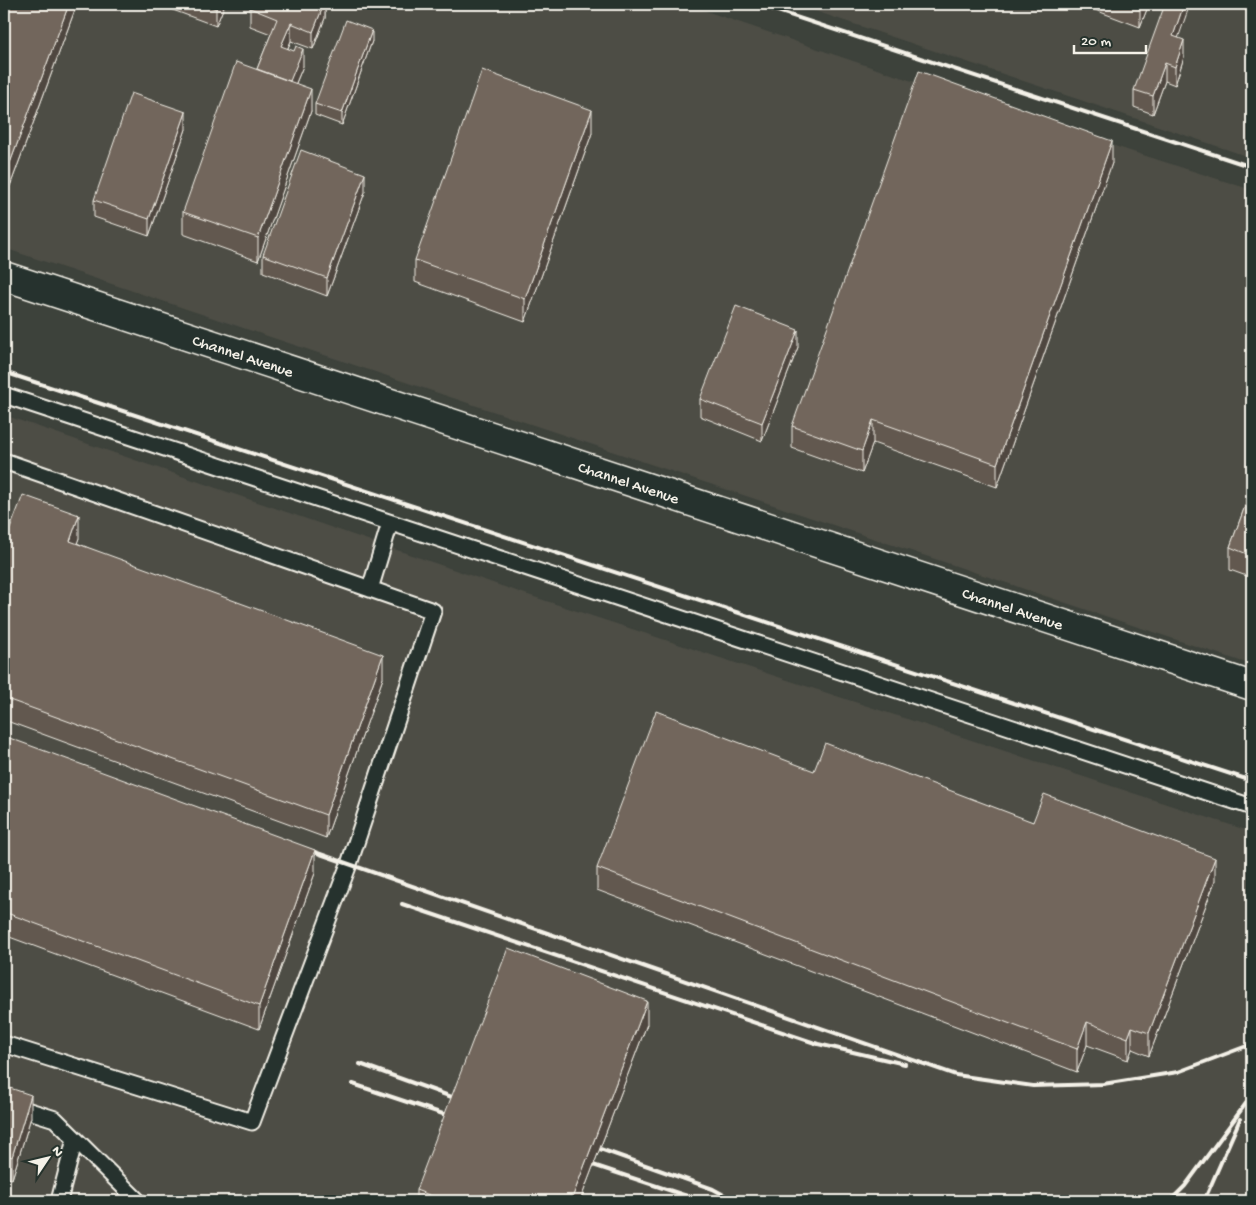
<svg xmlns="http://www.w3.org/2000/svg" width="1256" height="1205" viewBox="0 0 1256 1205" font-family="'Gochi Hand',sans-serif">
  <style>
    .built { fill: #4d4d45 }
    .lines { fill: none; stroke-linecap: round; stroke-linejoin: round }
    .service-casing { stroke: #f4f1e8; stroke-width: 19 }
    .minor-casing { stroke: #f4f1e8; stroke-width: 31 }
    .service { stroke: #26332d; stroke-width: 15 }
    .minor { stroke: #26332d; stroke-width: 28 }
    .rail { stroke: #f4f1e8; stroke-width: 4 }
    .wall { fill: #62584f; stroke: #f4f1e8 }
    .shaded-wall { fill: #504740; stroke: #f4f1e8 }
    .building { fill: #72665c; stroke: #f4f1e8 }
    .labels { text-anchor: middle; stroke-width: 4; stroke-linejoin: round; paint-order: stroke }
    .street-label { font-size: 16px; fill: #f4f1e8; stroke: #26332d }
  </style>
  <rect width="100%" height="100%" fill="#3d423b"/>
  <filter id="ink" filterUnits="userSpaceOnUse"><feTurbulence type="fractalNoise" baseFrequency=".02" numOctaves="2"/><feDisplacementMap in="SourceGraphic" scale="10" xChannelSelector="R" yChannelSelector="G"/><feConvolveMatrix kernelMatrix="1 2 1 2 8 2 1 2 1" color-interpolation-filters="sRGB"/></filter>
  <g filter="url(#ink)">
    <path class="built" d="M4 4H685L912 81 1252 190V665L4 248Z
      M794 4H1252V158L1152 124Z
      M4 415 528 595 1252 832V1201H4Z"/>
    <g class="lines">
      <g class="service-casing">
        <path id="service" d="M4 395 1252 807
          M4 461 433 611 349 864 252 1122 4 1044
          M370 589 390 523
          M4 1103 55 1119 138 1201
          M59 1201 75 1139"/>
      </g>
      <g class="minor-casing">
        <g id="minor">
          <path id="s1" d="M4 276 1252 686"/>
        </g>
      </g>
      <use href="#service" class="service"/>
      <use href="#minor" class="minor"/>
      <path class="rail" d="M756 4 1252 167
        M4 372 1252 781
        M303 848 956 1075 1033 1086 1103 1084 1178 1072 1252 1044
        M402 904 818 1044 905 1064
        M360 1064 463 1101
        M353 1084 458 1119
        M586 1144 713 1189 735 1201
        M581 1161 702 1201
        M1170 1201 1185 1186 1247 1102
        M1204 1201 1240 1119"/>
    </g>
    <path class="wall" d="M4 4H77L10 186 4 184Z
      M162 4H225L216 26 162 6Z
      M325 4V18L313 49 291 41 288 48 303 66 296 83 311 111 258 261 183 234V212L257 69 271 34 250 26V8Z
      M1079 4H1149L1140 27Z
      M1178 38 1184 57 1175 85 1165 81 1153 114 1134 107V90Z
      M372 41 342 125 315 115V104Z
      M186 129 149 236 94 217V200Z
      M592 133 525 322 415 282V260Z
      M1112 163 997 487 873 443 862 473 792 448V426Z
      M365 192 327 296 263 272V255Z
      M798 347 762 441 700 416V399Z
      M1252 487V578L1230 570V547Z
      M4 527 10 529 79 538 77 543 383 678 326 838 4 720Z
      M4 736 315 873 259 1029 4 935Z
      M814 771 1033 822 1215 881 1149 1056 1132 1049 1128 1060 1087 1045 1077 1072 597 890V868Z
      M647 1024 580 1201H416V1190Z
      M4 1086 31 1117 12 1179 4 1177Z"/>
    <path class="shaded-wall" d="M69 4H77L10 186V163Z
      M218 4H225L216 26V9Z
      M324 4H325V18L313 49V32Z
      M1140 4H1149L1140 27Z
      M1184 4H1190L1173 53V36Z
      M291 23V41L281 63V46Z
      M372 30V41L342 125V113Z
      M1184 40V57L1175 85V67Z
      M303 49V66L288 102V85Z
      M1165 63V81L1153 114V96Z
      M311 89V111L258 261V238Z
      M592 110V133L525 322V299Z
      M186 112V129L149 236V219Z
      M1112 141V163L997 487V464Z
      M365 174V192L327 296V278Z
      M798 330V347L762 441V423Z
      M873 420V443L862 473V451Z
      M79 515V538L70 563V541Z
      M383 655V678L326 838V815Z
      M315 850V873L259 1029V1006Z
      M1215 858V881L1149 1056V1033Z
      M647 1001V1024L580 1201H571Z
      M1087 1022V1045L1077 1072V1049Z
      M1132 1027V1049L1128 1060V1038Z
      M31 1095V1117L12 1179V1157Z"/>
    <path class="building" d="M4 4H69L10 163 4 161Z
      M202 4H218L216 9Z
      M252 4H324L313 32 291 23 281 46 294 51 296 46 303 49 290 81 257 69 277 19 250 8Z
      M1165 4H1184L1173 36 1184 40 1175 67 1165 63 1153 96 1134 90Z
      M346 20 372 30 342 113 315 104Z
      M236 62 311 89 258 238 183 212Z
      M482 70 592 110 525 299 415 260Z
      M919 71 1112 141 997 464 873 420 862 451 792 426Z
      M131 93 186 112 149 219 94 200Z
      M301 150 365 174 327 278 263 255Z
      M736 306 798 330 762 423 700 399Z
      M1252 487V556L1230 547Z
      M23 495 79 515 70 541 383 655 326 815 4 698V527L10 529Z
      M656 711 814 771 825 743 1033 822 1044 794 1215 858 1149 1033 1132 1027 1128 1038 1087 1022 1077 1049 597 868Z
      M4 736 315 850 259 1006 4 912Z
      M508 948 647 1001 571 1201H445L416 1190Z
      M4 1086 31 1095 12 1157 4 1154Z"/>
  </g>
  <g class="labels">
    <g class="street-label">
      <text dy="6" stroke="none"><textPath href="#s1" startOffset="252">Channel Avenue</textPath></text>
      <text dy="6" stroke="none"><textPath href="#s1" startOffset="658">Channel Avenue</textPath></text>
      <text dy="6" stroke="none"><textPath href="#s1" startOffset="1062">Channel Avenue</textPath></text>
    </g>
  </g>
  <rect width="1256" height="1205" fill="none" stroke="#26332d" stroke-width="20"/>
  <rect x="10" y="10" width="1236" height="1185" fill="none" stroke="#f4f1e8" stroke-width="2" filter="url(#ink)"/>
  <g transform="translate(48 1158) rotate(55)" stroke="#26332d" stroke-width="4" paint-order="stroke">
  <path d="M0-4L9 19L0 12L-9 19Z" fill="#f4f1e8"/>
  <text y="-8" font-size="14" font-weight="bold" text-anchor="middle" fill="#f4f1e8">N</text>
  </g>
  <path d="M1074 45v8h72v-8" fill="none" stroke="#f4f1e8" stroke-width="2.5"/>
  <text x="1081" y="45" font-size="15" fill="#f4f1e8" stroke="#26332d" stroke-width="4" paint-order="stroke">20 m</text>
</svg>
